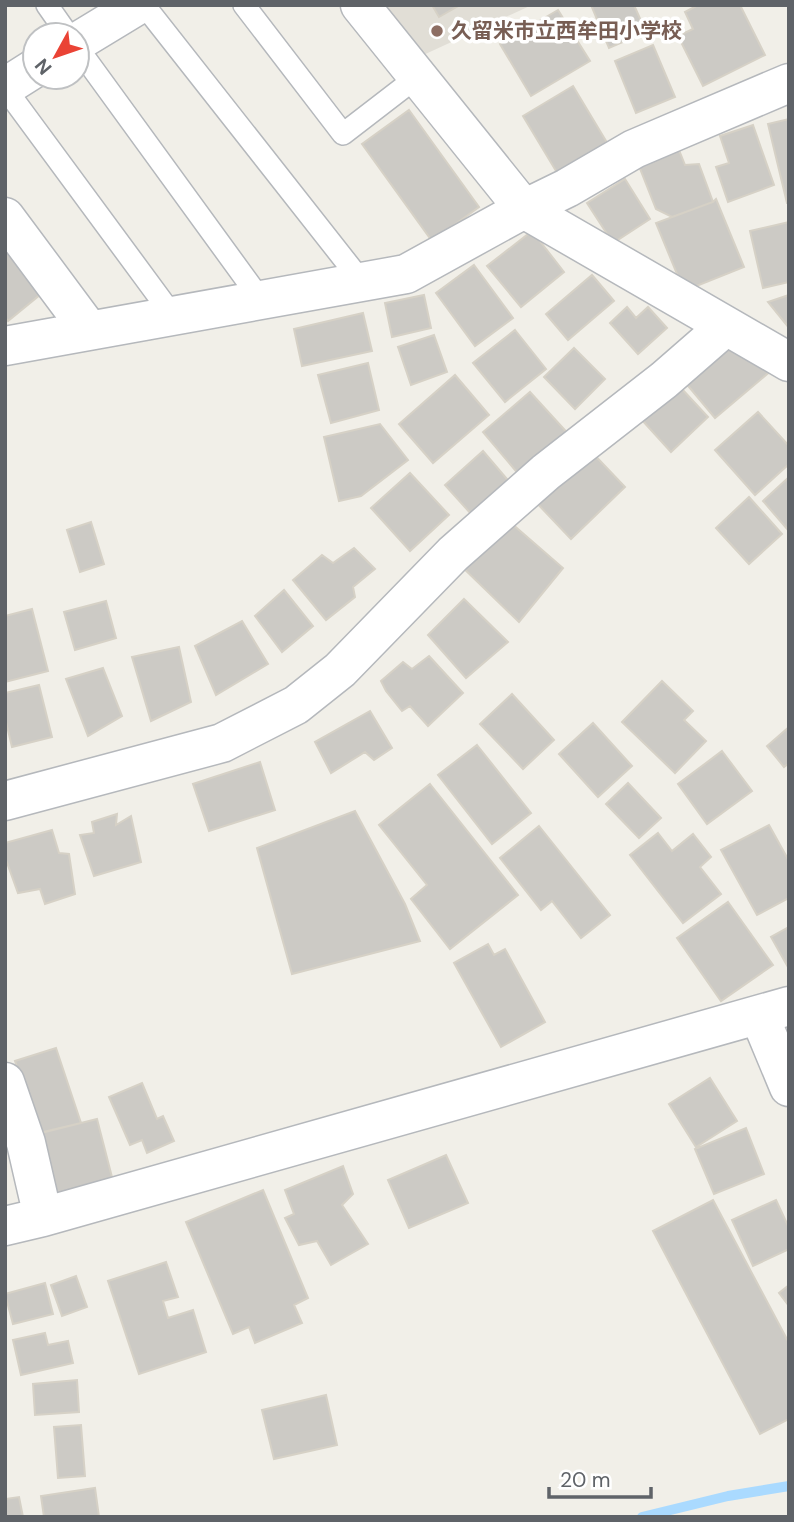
<svg xmlns="http://www.w3.org/2000/svg" width="794" height="1522" viewBox="0 0 794 1522" font-family="'DM Sans','Noto Sans JP',sans-serif">
  <style>
    .education { fill: #e1ded6 }
    .lines { fill: none; stroke-linecap: round; stroke-linejoin: round }
    .stream { stroke: #aadaff; stroke-width: 10 }
    .building { fill: #cccac5; stroke: #d6d1c6; stroke-width: 2 }
    .lane-casing { stroke: #b5b8bc; stroke-width: 24 }
    .street-casing { stroke: #b5b8bc; stroke-width: 41 }
    .lane { stroke: #fff; stroke-width: 21 }
    .street { stroke: #fff; stroke-width: 38 }
    .education-dot { fill: #8d6e63; stroke: #fff; stroke-width: 2.5 }
    .labels { text-anchor: middle; stroke-width: 7; stroke-linejoin: round; paint-order: stroke }
    .education-label { font-size: 21px; font-weight: bold; fill: #785e54; stroke: #fff; text-anchor: start }
  </style>
  <rect width="100%" height="100%" fill="#f1efe8"/>
  <path class="education" d="M378 5H532L419 57Z"/>
  <g class="lines">
    <path class="stream" d="M642 1517 728 1496 789 1486"/>
  </g>
  <path class="building" d="M432 5H460L439 17Z
    M591 5H634L646 32 609 48Z
    M698 5H740L765 55 703 86 678 36 693 29 685 12Z
    M558 10 590 61 531 96 500 44Z
    M653 45 675 97 636 113 615 61Z
    M573 86 612 151 562 181 523 116Z
    M409 110 479 207 432 241 362 144Z
    M789 119V203H787L768 124Z
    M753 125 774 185 728 202 716 167 729 163 720 136Z
    M679 150 685 165 699 164 713 202 672 217 656 209 639 166Z
    M625 179 650 219 613 243 587 203Z
    M716 199 744 267 684 291 656 223 713 202Z
    M789 222V282L763 288 750 231Z
    M532 231 564 272 521 307 487 266Z
    M5 249 41 294 8 321 5 317Z
    M474 265 513 318 475 346 436 293Z
    M592 275 614 301 568 340 546 314Z
    M424 295 431 328 392 337 385 303Z
    M789 295V328L768 302Z
    M627 307 636 318 648 307 667 328 638 354 610 323Z
    M363 313 372 351 302 366 294 329Z
    M515 330 546 369 505 402 473 363Z
    M434 335 447 372 411 385 398 347Z
    M711 337 772 370 715 418 674 369Z
    M574 348 605 379 575 409 544 377Z
    M368 363 379 410 331 423 318 375Z
    M668 374 708 417 671 452 631 408Z
    M455 375 489 415 433 463 399 424Z
    M530 392 573 439 526 483 483 432Z
    M758 412 789 446V464L755 495 715 450Z
    M380 424 408 460 361 496 339 501 324 437Z
    M585 445 625 487 571 539 531 497Z
    M483 451 518 492 481 525 445 485Z
    M410 473 449 515 410 551 371 508Z
    M789 477V529L788 530 763 501Z
    M749 497 782 534 749 564 716 528Z
    M503 516 563 568 519 622 458 563Z
    M91 522 104 564 80 572 67 530Z
    M354 548 375 569 353 587 355 597 326 620 293 580 322 555 333 563Z
    M284 590 313 626 282 652 255 616Z
    M464 599 508 642 466 678 428 635Z
    M106 601 116 638 75 650 64 612Z
    M32 609 48 671 5 682V616Z
    M242 621 268 664 216 695 195 646Z
    M179 647 191 702 151 721 132 657Z
    M429 656 463 693 428 726 410 706 402 711 386 691 381 681 403 662 412 669Z
    M103 668 122 716 88 736 66 679Z
    M662 681 693 711 684 720 706 741 675 773 622 722Z
    M39 685 52 737 12 747 5 718V693Z
    M512 694 554 740 523 769 480 724Z
    M370 711 392 748 374 760 365 752 331 773 315 742Z
    M593 723 632 766 598 797 559 754Z
    M789 727V763L784 767 767 746Z
    M477 745 531 813 492 844 438 775Z
    M722 751 752 791 707 824 678 784Z
    M260 762 275 810 209 831 193 784Z
    M628 783 661 818 639 838 606 804Z
    M430 784 518 895 450 949 411 899 427 885 379 825Z
    M355 811 405 904 420 941 292 974 257 848Z
    M117 814 116 825 131 816 141 862 94 876 80 835 94 833 92 822Z
    M769 825 789 861V898L757 915 721 850Z
    M539 826 610 915 581 938 552 901 541 910 500 858Z
    M52 830 59 853 69 854 75 894 45 904 40 889 18 893 5 857V843Z
    M658 833 672 851 693 834 711 857 700 867 721 894 683 923 630 855Z
    M728 902 773 965 721 1001 677 938Z
    M789 927V969L771 937Z
    M488 944 494 955 505 949 545 1022 501 1047 454 963Z
    M56 1048 81 1123 39 1133 15 1061Z
    M710 1078 737 1121 696 1147 669 1104Z
    M142 1083 157 1119 163 1116 174 1141 147 1153 142 1140 130 1145 109 1097Z
    M97 1119 113 1181 52 1195 37 1134Z
    M746 1128 764 1174 714 1194 695 1149Z
    M446 1155 468 1203 409 1228 388 1180Z
    M343 1166 353 1194 342 1205 368 1244 331 1265 317 1241 299 1245 285 1218 294 1214 285 1190Z
    M263 1190 308 1298 294 1305 302 1323 255 1343 249 1327 233 1334 186 1222Z
    M713 1200 789 1343V1419L760 1434 653 1231Z
    M776 1200 789 1228V1249L753 1266 732 1220Z
    M166 1262 178 1297 163 1301 168 1318 193 1310 206 1352 139 1374 108 1281Z
    M76 1276 87 1307 62 1316 51 1285Z
    M45 1283 53 1314 13 1324 5 1294Z
    M789 1285V1306L779 1293Z
    M45 1333 48 1345 68 1341 73 1363 21 1375 13 1340Z
    M77 1380 79 1412 35 1415 33 1384Z
    M326 1395 337 1445 274 1459 262 1410Z
    M81 1425 85 1476 58 1478 54 1427Z
    M95 1488 99 1517H44L41 1496Z
    M19 1497 23 1517H5V1499Z"/>
  <g class="lines">
    <g class="lane-casing">
      <path id="lane" d="M47 5 68 35
        M144 5 362 282
        M244 5 343 134 417 77
        M77 47 261 300
        M5 88 173 316"/>
    </g>
    <g class="street-casing">
      <path id="street" d="M360 5 524 209 789 362
        M77 42 138 5
        M5 87 35 68
        M5 217 89 330
        M5 346 406 274 524 209 567 188 634 149 789 83
        M5 801 222 743 296 705 340 670 453 554 546 472 664 380 726 326
        M759 1015 789 1087
        M5 1082 26 1143 43 1217
        M5 1226 43 1217 789 1006"/>
    </g>
    <use href="#lane" class="lane"/>
    <use href="#street" class="street"/>
  </g>
  <circle class="education-dot" cx="437" cy="31" r="7"/>
  <g class="labels">
    <g class="education-label">
      <text x="451" y="38">久留米市立西牟田小学校</text>
    </g>
  </g>
  <rect width="794" height="1522" fill="none" stroke="#5f6368" stroke-width="14"/>
  <g transform="translate(56 56) rotate(230)"><circle r="33" fill="#ffffff" stroke="#bfc1c3" stroke-width="2"/>
  <path d="M0-5L12 26L0 18L-12 26Z" fill="#ea4335"/>
  <text y="-10" font-size="19" font-weight="bold" text-anchor="middle" fill="#5f6368">N</text>
  </g>
  <path d="M549 1487v10h102v-10" fill="none" stroke="#5f6368" stroke-width="3.5"/>
  <text x="560" y="1487" font-size="21" fill="#5f6368" stroke="#ffffff" stroke-width="5" paint-order="stroke">20 m</text>
</svg>
